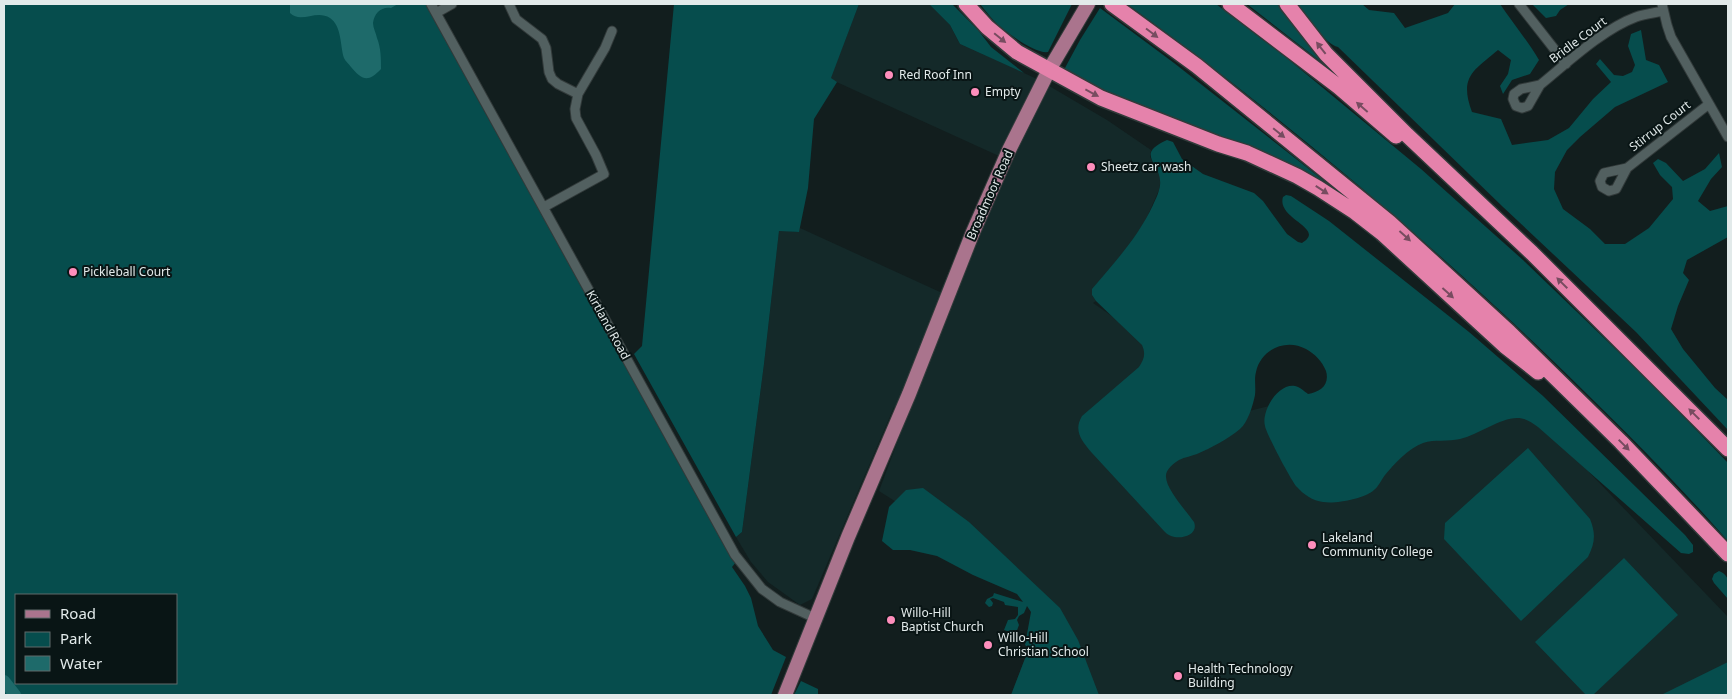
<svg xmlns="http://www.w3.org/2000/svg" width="1732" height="699" viewBox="0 0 1732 699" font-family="'Noto Sans',sans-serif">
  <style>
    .built { fill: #142929 }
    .green { fill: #064d4d; fill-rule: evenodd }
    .water { fill: #1e6a6a }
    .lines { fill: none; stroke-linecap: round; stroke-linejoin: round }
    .river { stroke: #1e6a6a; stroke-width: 12 }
    .street-casing { stroke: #323a3a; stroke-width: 11 }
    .primary-casing { stroke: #323a3a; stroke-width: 16 }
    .highway-casing { stroke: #323a3a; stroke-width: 18 }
    .street { stroke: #526060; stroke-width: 9 }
    .primary { stroke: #aa748d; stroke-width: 14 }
    .highway { stroke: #e582ab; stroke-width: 15 }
    .oneway { fill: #774c60 }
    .poi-dot { fill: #fe8ebc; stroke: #091515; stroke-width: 2 }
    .labels { text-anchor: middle; stroke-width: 4; stroke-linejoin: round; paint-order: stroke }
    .street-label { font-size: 12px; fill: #e2eaea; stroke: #091515 }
    .poi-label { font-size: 12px; fill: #e2eaea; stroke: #091515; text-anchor: start }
  </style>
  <rect width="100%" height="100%" fill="#121e1e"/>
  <path class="built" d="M859 4H929L950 25 960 44 1005 64 1039 80 1107 120 1151 150 1150 157 1159 171 1161 179 1159 190 1144 224 1092 295 1096 301 1093 303 1249 411 1384 377 1516 396 1728 617V695H1011L1048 599 879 491 909 411 894 407 812 599 800 605 768 582 751 562 736 537 742 532 764 364 779 230 798 232 800 228 940 292 999 156 830 79Z"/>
  <path class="green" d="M4 4H426L440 26 472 89 736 562 732 567 745 586 751 598 758 626 773 650 786 657 771 695H4ZM16 595H176V683H16Z
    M674 4H859L831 78 837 82 814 119 808 188 799 232 779 231 764 364 742 532 736 537 634 354 642 346Z
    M929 4H952L978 30 991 47 1024 73 960 44 950 25Z
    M980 4H1072L1048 52C1035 54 1006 32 996 23 990 17 985 10 980 4Z
    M1127 4H1216L1288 59 1421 169 1523 260 1656 388 1728 463V541C1672 477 1611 417 1550 358 1417 230 1276 112 1127 4Z
    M1247 4H1280L1330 69Z
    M1298 4H1362L1369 10 1394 13 1405 28 1448 13 1455 4H1500C1513 23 1527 40 1539 60L1530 74 1512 80 1503 94 1500 86 1508 74 1511 60 1498 50C1473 71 1459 77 1472 112L1501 119 1512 145 1548 140 1569 128 1593 99 1611 82 1596 64 1600 59 1614 75 1623 76 1632 72 1635 65 1628 46 1631 34 1641 30 1646 60 1659 65 1668 82 1615 107 1580 137 1567 150 1555 172 1554 189 1563 209 1590 229 1605 244H1625L1649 228 1673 199 1672 187 1660 175 1653 163 1658 159 1666 163 1683 181 1705 169 1719 153 1722 167 1711 179 1698 201 1710 211 1728 206V237L1687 260 1683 273 1689 280 1678 306 1671 329 1683 349 1715 388 1728 400V430L1636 332 1503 207 1338 47C1325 44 1306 16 1298 4Z
    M1532 4H1569L1560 10 1556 16 1546 18Z
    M1100 8 1174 63 1323 180 1332 190 1127 105 1064 72 1065 68 1080 40Z
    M1167 140 1173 142 1182 159 1203 174 1254 193 1263 201 1287 234 1298 242 1302 243C1327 228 1276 219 1283 197L1286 195 1291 196 1329 221 1469 332 1543 396 1685 535 1693 545V552L1689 554 1681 553 1538 427C1531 422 1526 418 1517 418 1500 418 1478 435 1460 439 1448 442 1435 439 1423 443 1408 449 1395 463 1385 475 1381 480 1379 486 1374 490 1364 499 1336 504 1323 502 1313 501 1303 494 1297 487 1292 482 1266 433 1265 426 1261 411 1278 383 1295 386 1300 387 1304 391 1308 394 1320 392 1330 385 1326 371 1322 361 1315 354 1306 349 1286 338 1261 349 1256 372 1254 379 1256 387 1255 395 1253 405 1248 422 1240 429 1228 439 1211 448 1197 454 1192 456 1185 457 1179 460 1174 463 1165 470 1166 477 1166 489 1187 512 1194 522 1199 535 1181 540 1171 536 1168 535 1166 533 1164 531L1092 453C1082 441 1073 431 1082 416L1139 367C1144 359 1146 354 1142 345L1096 301 1092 295V289C1115 262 1138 237 1153 205 1155 200 1158 195 1159 190 1167 164 1131 156 1167 140Z
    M1528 448 1590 519C1596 534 1595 543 1588 557L1521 621 1444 539 1445 523Z
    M923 488 969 522 1060 608 1078 640 1099 695H1011L1029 648 1025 645 1031 612 1027 606 1024 613 1019 616 1017 620 1019 625 1016 633H1013L1004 630 1008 620 1015 619 1018 615V607L1005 605 1004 602 993 598 990 599 993 603 992 606 989 607 985 603 987 599 993 596 994 593 1023 602 1017 594 973 575 937 556 910 550H893L882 541 889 507 906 490Z
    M1624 558 1678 615 1593 695H1586L1535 642Z
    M1719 571C1732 576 1728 587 1728 599L1714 583 1712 579 1714 574Z
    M1728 662V695H1661Z
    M801 681 818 689V695H794Z"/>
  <path class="water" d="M290 4H398L391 8C382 6 374 13 373 23 373 28 376 33 377 38 381 48 381 59 381 69 368 83 362 80 351 67 349 64 345 61 344 58 340 46 342 26 330 18 316 9 301 24 290 13Z"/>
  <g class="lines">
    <path class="river" d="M4 681 15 695"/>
    <g class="street-casing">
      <path id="street" d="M431 4 735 555 762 589 780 602 815 618
        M509 4 516 19 542 39 546 48 549 72 552 79 558 84 578 94
        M1519 4 1566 64
        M1662 4 1667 25 1671 37 1728 137
        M436 13 452 4
        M1540 85C1567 63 1603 29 1636 17 1645 14 1654 13 1663 11
        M1540 85 1528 106 1522 108 1516 106 1513 99 1514 94 1521 89Z
        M1627 168 1709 104
        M1627 168 1616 189 1609 191 1602 187 1600 181 1604 173Z
        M544 207 604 174 596 155 576 118 575 109 578 94 605 48 612 31"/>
    </g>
    <g class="primary-casing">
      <path id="primary" d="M785 695 848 537 909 394 973 232 1009 150 1049 70 1088 4"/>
    </g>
    <g class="highway-casing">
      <path id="highway" d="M966 4 987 27 1017 52 1101 98 1218 144 1247 153 1297 176 1318 188 1355 212 1382 233 1505 346 1538 372
        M1112 4 1197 66 1389 222 1509 332 1621 442 1728 554
        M1230 4 1339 87 1396 136
        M1287 4 1326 54 1407 135 1532 253 1728 449"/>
    </g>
    <use href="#street" class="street"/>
    <use href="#primary" class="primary"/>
    <use href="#highway" class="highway"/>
  </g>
  <defs><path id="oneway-solid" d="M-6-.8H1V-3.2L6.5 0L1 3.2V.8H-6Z" transform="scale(1.25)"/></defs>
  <g class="oneway">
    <use href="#oneway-solid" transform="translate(1152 33) rotate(37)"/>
    <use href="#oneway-solid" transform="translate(1000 38) rotate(39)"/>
    <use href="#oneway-solid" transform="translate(1321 48) rotate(-128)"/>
    <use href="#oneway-solid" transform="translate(1092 93) rotate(28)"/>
    <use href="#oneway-solid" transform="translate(1362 107) rotate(-139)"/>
    <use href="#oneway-solid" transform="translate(1279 133) rotate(39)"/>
    <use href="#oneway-solid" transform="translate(1322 190) rotate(33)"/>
    <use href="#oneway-solid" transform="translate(1405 236) rotate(42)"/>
    <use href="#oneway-solid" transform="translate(1562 283) rotate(-135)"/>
    <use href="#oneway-solid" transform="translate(1448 293) rotate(42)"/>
    <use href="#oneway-solid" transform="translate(1694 414) rotate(-135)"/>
    <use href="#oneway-solid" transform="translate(1624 445) rotate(45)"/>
  </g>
  <g class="poi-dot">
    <circle cx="889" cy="75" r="5"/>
    <circle cx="975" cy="92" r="5"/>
    <circle cx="1091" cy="167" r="5"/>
    <circle cx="73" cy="272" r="5"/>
    <circle cx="1312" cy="545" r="5"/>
    <circle cx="891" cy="620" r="5"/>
    <circle cx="988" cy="645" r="5"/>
    <circle cx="1178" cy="676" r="5"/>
  </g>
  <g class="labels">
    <g class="street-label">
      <text transform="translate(1578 40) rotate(-37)" y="4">Bridle Court</text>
      <text transform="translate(1660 126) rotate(-38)" y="4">Stirrup Court</text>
      <text transform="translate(990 195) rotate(-66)" y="4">Broadmoor Road</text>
      <text transform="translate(608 325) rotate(61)" y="4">Kirtland Road</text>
    </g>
    <g class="poi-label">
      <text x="899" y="79">Red Roof Inn</text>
      <text x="985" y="96">Empty</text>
      <text x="1101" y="171">Sheetz car wash</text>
      <text x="83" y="276">Pickleball Court</text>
      <text x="1322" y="542">Lakeland<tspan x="1322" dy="14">Community College</tspan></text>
      <text x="901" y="617">Willo-Hill<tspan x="901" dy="14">Baptist Church</tspan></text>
      <text x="998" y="642">Willo-Hill<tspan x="998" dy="14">Christian School</tspan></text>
      <text x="1188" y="673">Health Technology<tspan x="1188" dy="14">Building</tspan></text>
    </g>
  </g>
  <rect width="1732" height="699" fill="none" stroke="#e2eaea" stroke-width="10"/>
  <rect x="15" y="594" width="162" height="90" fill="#091515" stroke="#606a6a"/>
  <rect x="25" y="610" width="25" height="8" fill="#aa748d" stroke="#606a6a"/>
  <text x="60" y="619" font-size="15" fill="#e2eaea">Road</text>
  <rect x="25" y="632" width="25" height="15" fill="#064d4d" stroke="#606a6a"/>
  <text x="60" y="644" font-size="15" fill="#e2eaea">Park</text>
  <rect x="25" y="656" width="25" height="15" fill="#1e6a6a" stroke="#606a6a"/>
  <text x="60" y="669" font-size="15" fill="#e2eaea">Water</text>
</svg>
